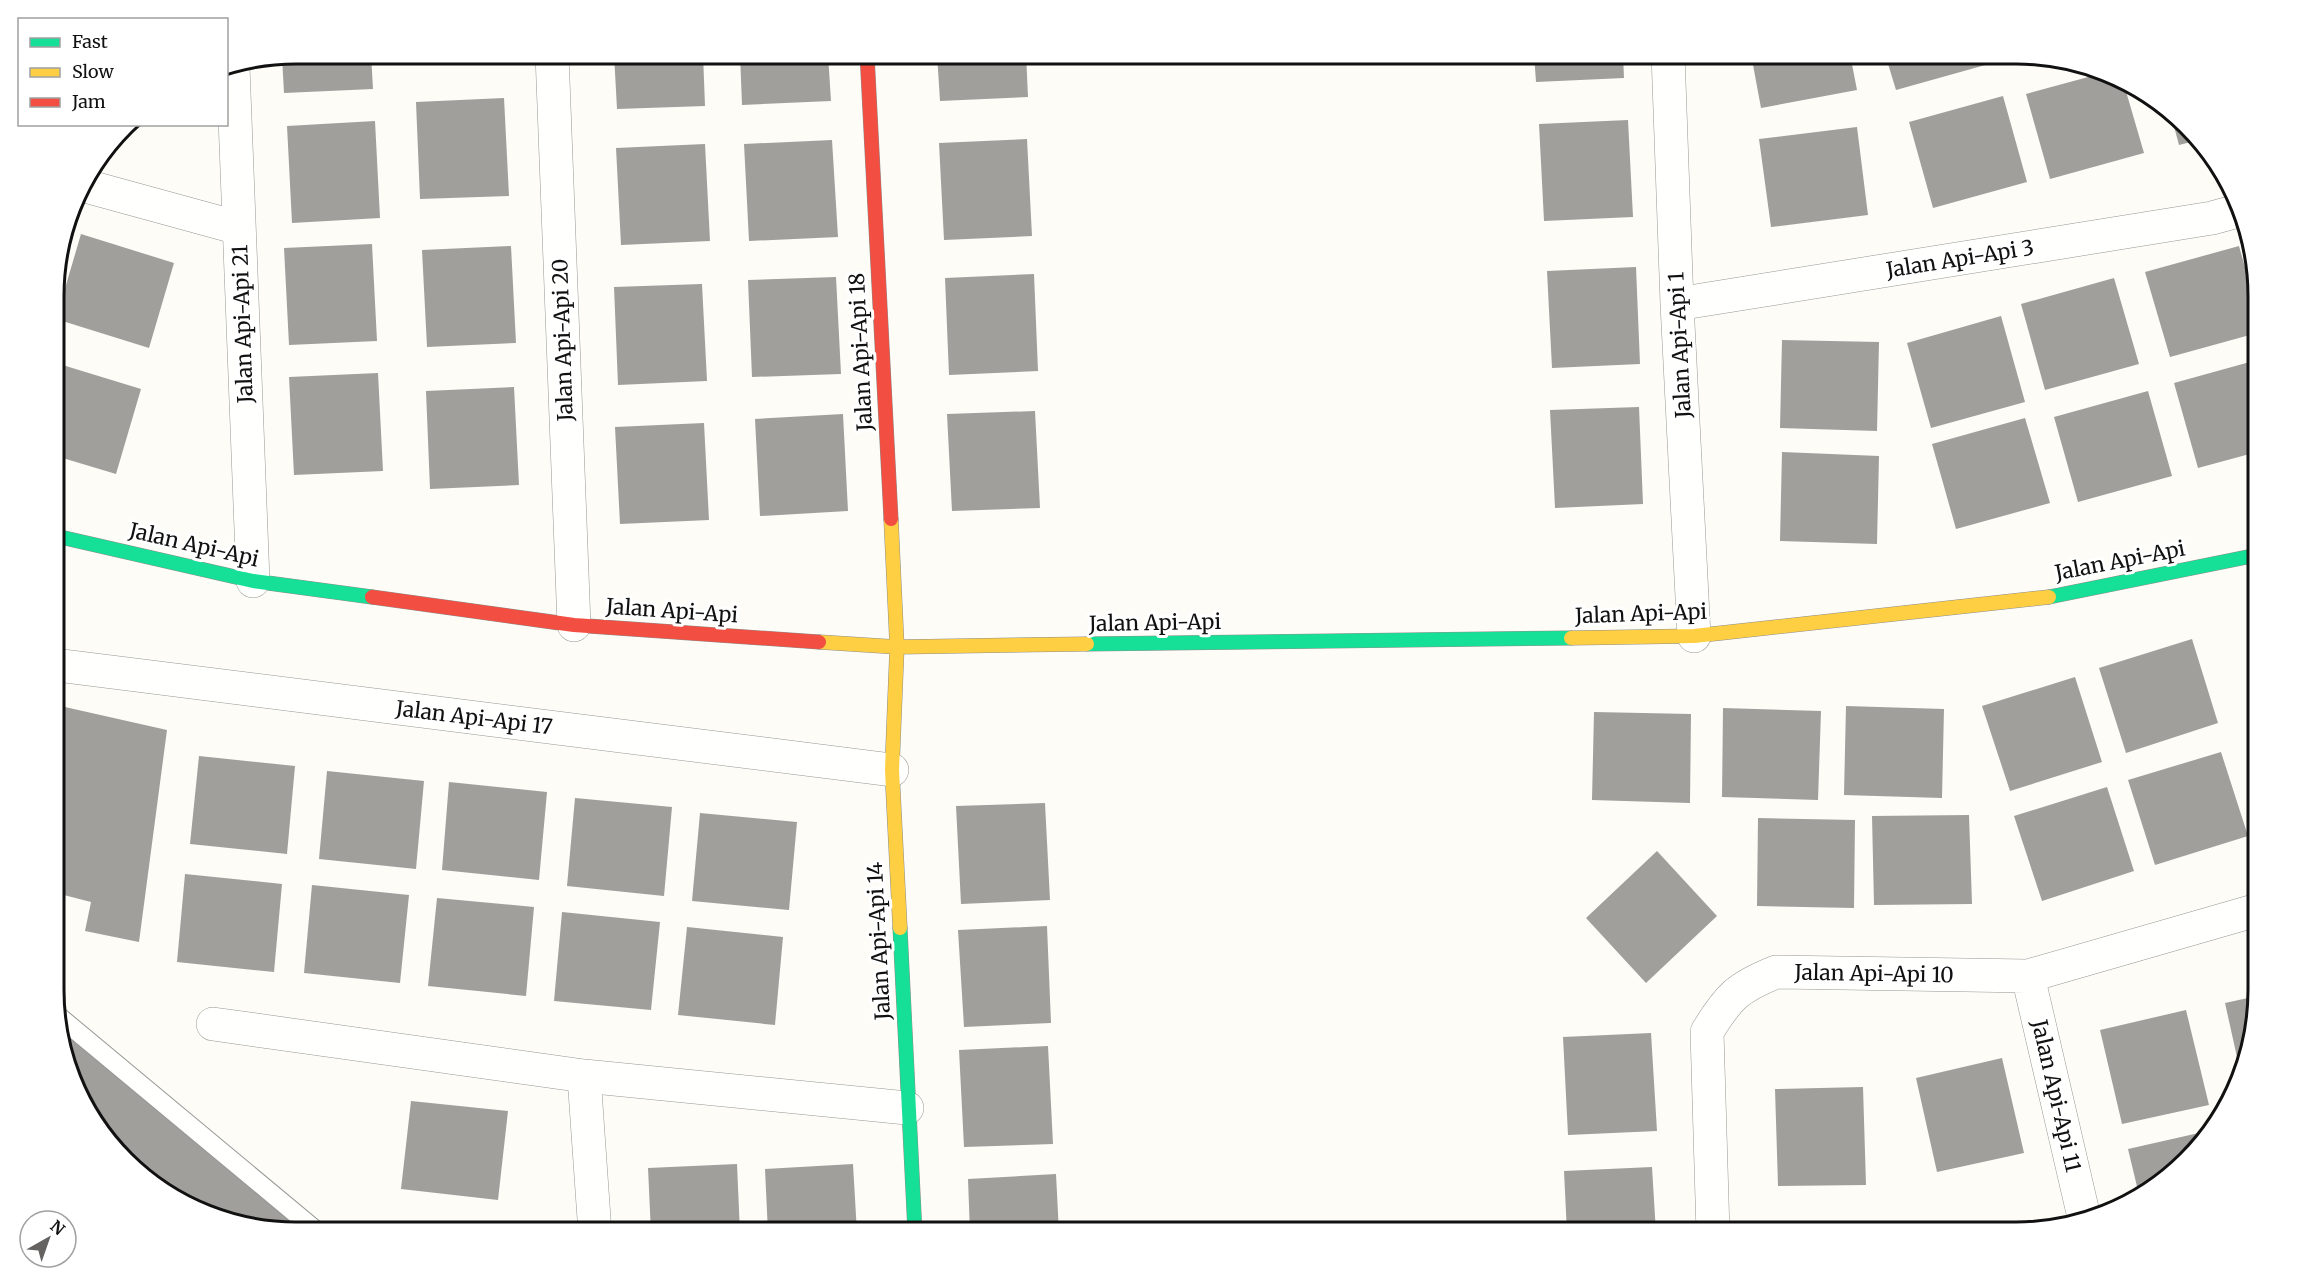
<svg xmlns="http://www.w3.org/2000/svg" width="2312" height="1287" viewBox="0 0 2312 1287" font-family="Merriweather,serif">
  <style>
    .building { fill: #a19f9c }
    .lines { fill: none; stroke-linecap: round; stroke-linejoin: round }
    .lane-casing { stroke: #979795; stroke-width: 20 }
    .street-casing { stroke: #979795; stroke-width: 34 }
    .fast-casing { stroke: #8e8d8b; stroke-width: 15 }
    .slow-casing { stroke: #8e8d8b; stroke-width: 15 }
    .jam-casing { stroke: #8e8d8b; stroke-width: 15 }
    .lane { stroke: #fffffe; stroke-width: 18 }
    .street { stroke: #fffffe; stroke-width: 33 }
    .fast { stroke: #16e098; stroke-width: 14 }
    .slow { stroke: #ffcf43; stroke-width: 14 }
    .jam { stroke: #f24e42; stroke-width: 14 }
    .labels { text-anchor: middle; stroke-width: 6; stroke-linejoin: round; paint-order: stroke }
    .street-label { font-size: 21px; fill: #111; stroke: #fff }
    .rim { fill: none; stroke: #111; stroke-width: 3 }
  </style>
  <rect width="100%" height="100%" fill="#fdfcf7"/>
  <path class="building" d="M296 54H371L373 89 284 93 282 57Z
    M614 54H703L705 106 617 109Z
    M740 54H828L831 101 742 105Z
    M937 54H1026L1028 97 940 101Z
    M1534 54H1623L1624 78 1536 82Z
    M1751 54H1850L1857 90 1761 108Z
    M1885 54H1987L1989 64 1896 90Z
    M2103 73 2123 81 2144 153 2050 179 2026 94Z
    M2003 96 2027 182 1933 208 1909 122Z
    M504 98 509 196 420 199 416 102Z
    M2172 119 2195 141 2179 145Z
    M1628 120 1633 217 1544 221 1539 124Z
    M375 121 380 218 292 223 287 126Z
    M1857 127 1868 215 1771 227 1759 139Z
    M1027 139 1032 236 944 240 939 143Z
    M832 140 838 237 749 241 744 144Z
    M705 144 710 241 621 245 616 148Z
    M81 234 174 263 149 348 56 319Z
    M372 244 377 341 289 345 284 248Z
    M511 246 516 343 427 347 422 250Z
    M2239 246 2257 310V333L2170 357 2145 272Z
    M1636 267 1640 364 1552 368 1547 271Z
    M1034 274 1038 371 949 375 945 278Z
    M836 277 841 374 752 377 748 280Z
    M2114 278 2139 364 2045 390 2021 304Z
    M702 284 707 381 618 385 614 287Z
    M2001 316 2025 402 1931 428 1907 343Z
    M1782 340 1879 342 1877 431 1780 428Z
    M2257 360V452L2198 468 2174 383Z
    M56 363 141 389 116 474 56 456Z
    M378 373 383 471 294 475 289 377Z
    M514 387 519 485 430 489 426 391Z
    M2148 391 2172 476 2078 502 2054 417Z
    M1639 407 1643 504 1555 508 1550 410Z
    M1035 411 1040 508 952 511 947 414Z
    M843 414 848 511 760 516 755 419Z
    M2025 418 2050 503 1956 529 1932 444Z
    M704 423 709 520 620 524 615 427Z
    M1782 452 1879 456 1877 544 1780 541Z
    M2192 639 2218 723 2126 753 2099 668Z
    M2075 677 2102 762 2010 791 1982 706Z
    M56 705 167 730 139 942 85 931 91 902 56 893Z
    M1846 706 1944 709 1942 798 1844 795Z
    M1723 708 1821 711 1818 800 1722 797Z
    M1594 712 1691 714 1690 803 1592 800Z
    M2221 752 2248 836 2155 865 2128 780Z
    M199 756 295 766 287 854 190 844Z
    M327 771 424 781 416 869 319 859Z
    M449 782 547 792 539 880 442 870Z
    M2107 787 2134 871 2042 901 2014 816Z
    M575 798 672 807 664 896 567 886Z
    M1045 803 1050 900 961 904 956 806Z
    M700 813 797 822 789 910 692 901Z
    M1969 815 1972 904 1874 905 1872 816Z
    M1758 818 1855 820 1854 908 1757 906Z
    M1657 851 1717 916 1646 983 1586 918Z
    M185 874 282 884 274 972 177 962Z
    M312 885 409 895 400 983 304 973Z
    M437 898 534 907 526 996 428 986Z
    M562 912 660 922 651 1010 554 1001Z
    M1047 926 1051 1023 964 1027 958 930Z
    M687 927 783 937 775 1025 678 1015Z
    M2257 996V1006L2239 1066 2225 1003Z
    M2186 1010 2209 1105 2122 1124 2100 1030Z
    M57 1025 309 1233 233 1225 175 1201 95 1126Z
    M1651 1033 1657 1131 1568 1135 1563 1037Z
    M1048 1046 1053 1144 964 1147 959 1050Z
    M2002 1058 2024 1153 1937 1172 1916 1078Z
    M1863 1087 1866 1185 1778 1186 1775 1089Z
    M411 1101 508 1111 498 1200 401 1189Z
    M2212 1130 2187 1162 2140 1199 2128 1149Z
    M737 1164 740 1233H651L648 1168Z
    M853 1164 857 1233H768L765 1169Z
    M1652 1167 1656 1233H1567L1564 1171Z
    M1056 1174 1059 1233H970L968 1179Z
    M2039 1222 2041 1230 2031 1232 1999 1233Z"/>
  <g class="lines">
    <g class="lane-casing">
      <path id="lane" d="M56 1014 319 1233"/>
    </g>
    <g class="street-casing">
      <path id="street" d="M552 54 574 625
        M1668 54 1677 304 1694 636
        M233 67 253 581
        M82 185 239 228
        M1677 304 2212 218 2241 210
        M56 665 892 770
        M2028 976 2084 1217
        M213 1024 584 1076 907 1108
        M584 1076 595 1233
        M1713 1233 1707 1032C1728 997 1738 987 1776 972L2028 976 2257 910"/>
    </g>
    <g class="fast-casing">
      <path id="fast" d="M56 536 253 581 372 597
        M2049 597 2257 555
        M1087 644 1571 638
        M900 928 915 1233"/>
    </g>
    <g class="slow-casing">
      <path id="slow" d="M891 519 897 647 892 770 900 928
        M1571 638 1694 636 2049 597
        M819 642 897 647 1087 644"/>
    </g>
    <g class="jam-casing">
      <path id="jam" d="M867 54 891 519
        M372 597 574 625 819 642"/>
    </g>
    <use href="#lane" class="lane"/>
    <use href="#street" class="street"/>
    <use href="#fast" class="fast"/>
    <use href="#slow" class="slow"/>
    <use href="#jam" class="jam"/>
  </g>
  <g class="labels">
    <g class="street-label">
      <text transform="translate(1960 259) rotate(-9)" y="7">Jalan Api-Api 3</text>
      <text transform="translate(243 324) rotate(-92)" y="7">Jalan Api-Api 21</text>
      <text transform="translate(563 340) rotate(-92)" y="7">Jalan Api-Api 20</text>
      <text transform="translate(1680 345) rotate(-93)" y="7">Jalan Api-Api 1</text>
      <text transform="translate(861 352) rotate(-93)" y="7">Jalan Api-Api 18</text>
      <text transform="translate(194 545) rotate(13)" y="7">Jalan Api-Api</text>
      <text transform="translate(2120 561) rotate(-11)" y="7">Jalan Api-Api</text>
      <text transform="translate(672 611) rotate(4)" y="7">Jalan Api-Api</text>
      <text transform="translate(1641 614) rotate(-2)" y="7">Jalan Api-Api</text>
      <text transform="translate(1155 623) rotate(-1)" y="7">Jalan Api-Api</text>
      <text transform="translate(474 718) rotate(7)" y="7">Jalan Api-Api 17</text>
      <text transform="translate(879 941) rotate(-93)" y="7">Jalan Api-Api 14</text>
      <text transform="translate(1874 974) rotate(1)" y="7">Jalan Api-Api 10</text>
      <text transform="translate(2056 1096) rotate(77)" y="7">Jalan Api-Api 11</text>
    </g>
  </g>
  <path d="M0 0H2312V1287H0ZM296 64H2016A232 232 0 0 1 2248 296V990A232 232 0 0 1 2016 1222H296A232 232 0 0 1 64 990V296A232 232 0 0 1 296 64Z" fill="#fff" fill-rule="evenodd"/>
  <path class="rim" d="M296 64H2016A232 232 0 0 1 2248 296V990A232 232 0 0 1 2016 1222H296A232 232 0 0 1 64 990V296A232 232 0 0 1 296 64Z"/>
  <rect x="18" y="18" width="210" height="108" fill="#ffffff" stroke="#a0a0a0" stroke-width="1.5"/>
  <rect x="30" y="38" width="30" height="9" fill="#16e098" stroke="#a0a0a0" stroke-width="1.5"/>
  <text x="72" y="48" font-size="18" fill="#111111">Fast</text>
  <rect x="30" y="68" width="30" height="9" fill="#ffcf43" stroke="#a0a0a0" stroke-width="1.5"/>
  <text x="72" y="78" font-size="18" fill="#111111">Slow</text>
  <rect x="30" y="98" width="30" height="9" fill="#f24e42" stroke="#a0a0a0" stroke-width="1.5"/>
  <text x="72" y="108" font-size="18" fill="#111111">Jam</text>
  <g transform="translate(48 1239) rotate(40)"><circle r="28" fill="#ffffff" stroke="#a0a0a0" stroke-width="1.5"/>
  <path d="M0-4.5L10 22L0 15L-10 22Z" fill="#646362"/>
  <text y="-9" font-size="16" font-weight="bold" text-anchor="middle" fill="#111111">N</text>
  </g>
</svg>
